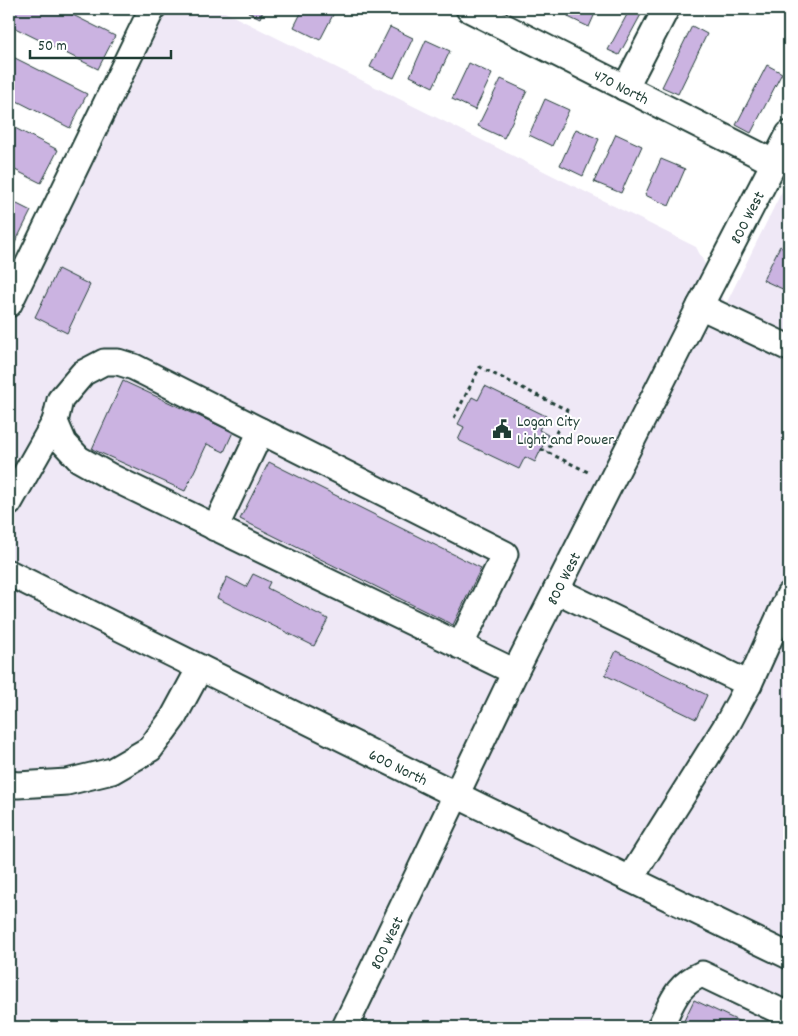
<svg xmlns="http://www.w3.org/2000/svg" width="798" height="1036" viewBox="0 0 798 1036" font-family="Dekko,sans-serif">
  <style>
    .built { fill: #efe8f6 }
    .building { fill: #cbb3e1; stroke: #1f3d34 }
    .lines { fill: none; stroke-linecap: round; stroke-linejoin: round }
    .minor-casing { stroke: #1f3d34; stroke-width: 29 }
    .path { stroke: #1f3d34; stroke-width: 3; stroke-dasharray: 4 4; stroke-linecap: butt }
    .minor { stroke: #fff; stroke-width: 25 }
    .labels { text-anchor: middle; stroke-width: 4; stroke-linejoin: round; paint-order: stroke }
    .street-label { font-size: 16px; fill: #1f3d34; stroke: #fff }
    .poi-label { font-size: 16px; fill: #1f3d34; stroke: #fff; text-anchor: start }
  </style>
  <rect width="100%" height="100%" fill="#fff"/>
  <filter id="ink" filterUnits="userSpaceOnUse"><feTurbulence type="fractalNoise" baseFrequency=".02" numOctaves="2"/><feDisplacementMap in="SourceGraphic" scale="10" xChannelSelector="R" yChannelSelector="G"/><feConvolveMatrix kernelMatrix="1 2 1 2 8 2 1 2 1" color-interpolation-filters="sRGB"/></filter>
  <g filter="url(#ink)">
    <path class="built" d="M144 9H219L696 247 726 304 789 177V1027H9V279Z"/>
    <path class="building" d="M9 9H61L115 36 98 69 9 25Z
      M250 9H264L260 18 248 12Z
      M303 9H336L320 40 294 27Z
      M571 9H597L589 27 568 17Z
      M630 9H644L619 55 608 50Z
      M692 26 707 34 678 94 662 87Z
      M390 27 413 38 394 78 370 67Z
      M426 40 450 51 433 87 410 76Z
      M9 55 87 94 70 128 9 97Z
      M469 63 492 74 475 110 452 99Z
      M767 65 782 73 751 133 736 125Z
      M501 79 527 91 504 138 478 126Z
      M545 99 569 110 552 146 529 135Z
      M9 125 58 150 41 183 9 167Z
      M576 129 599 139 583 176 560 165Z
      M616 134 642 146 621 193 594 182Z
      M661 159 685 169 669 206 645 195Z
      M9 200 31 211 14 245 9 243Z
      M780 246 789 251V292L763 280Z
      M58 269 90 285 67 333 35 317Z
      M123 381 233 432 224 452 207 444 185 491 92 449Z
      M485 386 546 416 539 430 548 435 535 462 525 457 519 469 458 440 464 427 458 424 472 397 478 400Z
      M269 462 481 568 453 625 240 519Z
      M253 574 270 582 267 588 328 619 314 646 217 598 227 577 246 587Z
      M616 651 707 695 696 719 605 675Z
      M694 1000 751 1027H681Z"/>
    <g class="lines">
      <g class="minor-casing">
        <g id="minor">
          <path id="s1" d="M469 9 775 163"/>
          <path d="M625 88 666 9"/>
          <path d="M9 304 152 9"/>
          <path d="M700 306 789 348"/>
          <path d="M9 503 55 422"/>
          <path d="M215 528 261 431"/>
          <path id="s2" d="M9 573 481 807 789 956"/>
          <path d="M556 590 749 684"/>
          <path d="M460 646 505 554 134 367 118 362H104L83 373 60 400 55 422 64 443 79 459 111 477 515 672"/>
          <path d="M9 784 18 785 67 782 112 771 150 749 173 718 200 668"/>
          <path d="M630 879 728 723 749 684 789 595"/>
          <path id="s3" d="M345 1027 515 672 700 306 789 134"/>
          <path d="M660 1027C672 1003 676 985 702 974L784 1013 789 1018"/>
        </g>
      </g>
      <path class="path" d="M454 418 480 367 567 410 547 452
        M541 449 588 472"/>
      <use href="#minor" class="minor"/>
    </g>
  </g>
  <defs>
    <g id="civic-bare" transform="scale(1.5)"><path d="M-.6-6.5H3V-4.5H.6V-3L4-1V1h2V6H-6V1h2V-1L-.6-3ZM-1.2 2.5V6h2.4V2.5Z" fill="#1f3d34" stroke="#fff" stroke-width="2.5" paint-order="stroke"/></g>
  </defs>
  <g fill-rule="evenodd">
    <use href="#civic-bare" x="502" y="429"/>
  </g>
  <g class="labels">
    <g class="street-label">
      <text dy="6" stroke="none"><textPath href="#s1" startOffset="171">470 North</textPath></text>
      <text dy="6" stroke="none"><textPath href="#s3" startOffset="904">800 West</textPath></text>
      <text dy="6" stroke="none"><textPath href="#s3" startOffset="499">800 West</textPath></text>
      <text dy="6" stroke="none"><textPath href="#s2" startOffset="435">600 North</textPath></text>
      <text dy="6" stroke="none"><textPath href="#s3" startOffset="94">800 West</textPath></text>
    </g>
    <g class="poi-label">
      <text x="517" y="426">Logan City<tspan x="517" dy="18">Light and Power</tspan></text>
    </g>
  </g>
  <rect width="798" height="1036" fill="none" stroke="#fff" stroke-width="30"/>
  <rect x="15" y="15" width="768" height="1006" fill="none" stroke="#1f3d34" stroke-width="2" filter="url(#ink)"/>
  <path d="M30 50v8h141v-8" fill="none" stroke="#1f3d34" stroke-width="2.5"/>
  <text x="38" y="50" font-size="15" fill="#1f3d34" stroke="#ffffff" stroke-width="4" paint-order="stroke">50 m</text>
</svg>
